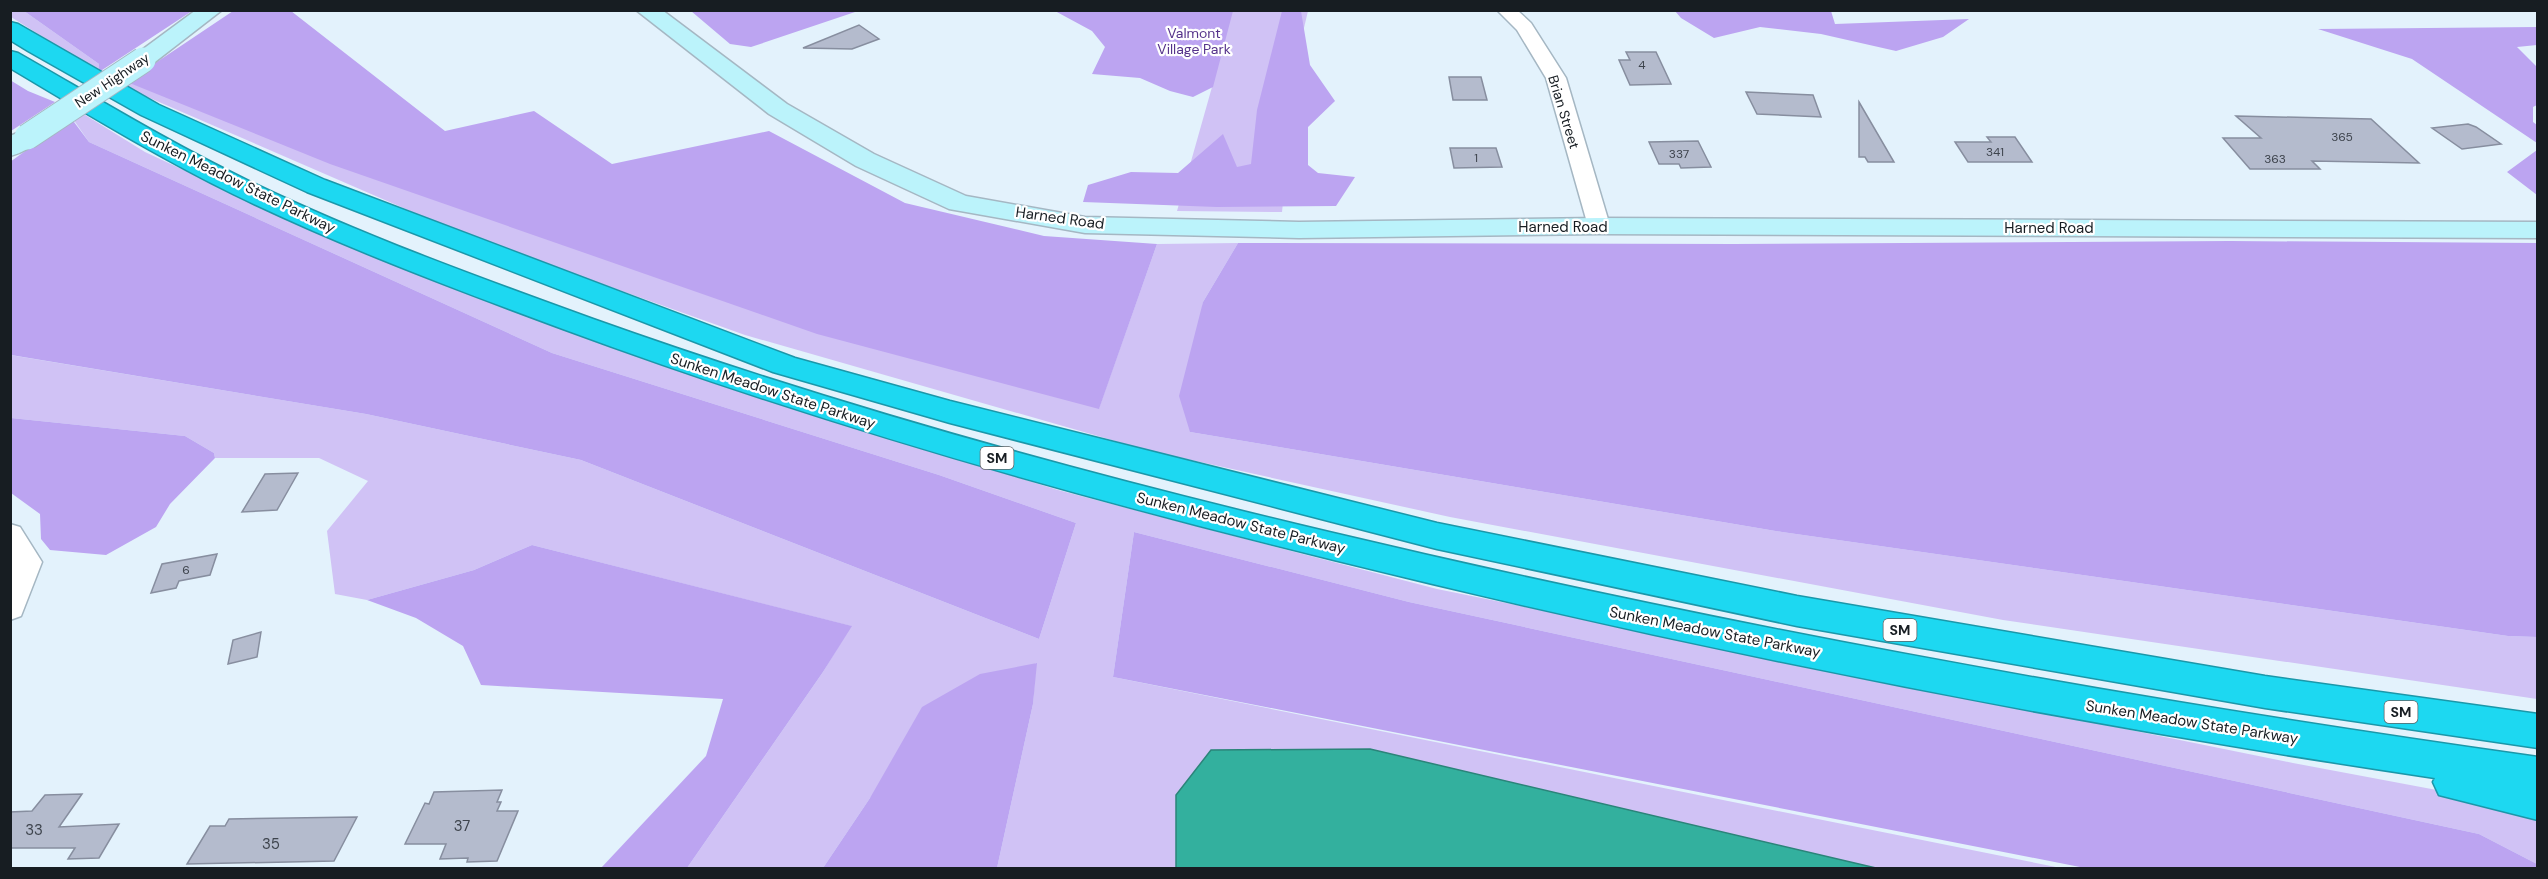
<svg xmlns="http://www.w3.org/2000/svg" width="2548" height="879" viewBox="0 0 2548 879" font-family="'DM Sans',sans-serif">
  <style>
    .green { fill: #d0c2f5 }
    .forest { fill: #bca4f1 }
    .water { fill: #33b09e; stroke: #2b8479; stroke-width: 1.5 }
    .building { fill: #b4bbcd; stroke: #878e9f; stroke-width: 1.5 }
    .lines { fill: none; stroke-linecap: round; stroke-linejoin: round }
    .street-casing { stroke: #a5b7c3; stroke-width: 3 }
    .secondary-casing { stroke: #a5b7c3; stroke-width: 3 }
    .highway-casing { stroke: #1b97a9; stroke-width: 3 }
    .street { fill: #fff; fill-rule: evenodd }
    .secondary { fill: #bbf3fb; fill-rule: evenodd }
    .highway { fill: #1dd8f1; fill-rule: evenodd }
    .secondary-bridge-casing { stroke: #a5b7c3; stroke-width: 27; stroke-linecap: butt }
    .secondary-bridge { stroke: #bbf3fb; stroke-width: 25 }
    .labels { text-anchor: middle; stroke-width: 4.5; stroke-linejoin: round; paint-order: stroke }
    .number-label { font-size: 12px; fill: #3e444d }
    .far-park-label { font-size: 14px; fill: #56338b; stroke: #fff }
    .far-street-label { font-size: 14px; fill: #171d22; stroke: #fff }
    .shield { fill: #fff; stroke: #5d6164; stroke-width: 1.5 }
    .shield-label { font-size: 14px; font-weight: bold; fill: #171d22 }
    .street-label { font-size: 15px; fill: #171d22; stroke: #fff }
    .near-number-label { font-size: 15px; fill: #3e444d }
  </style>
  <rect width="100%" height="100%" fill="#e3f2fc"/>
  <path class="green" d="M10 11H24L99 64V72L11 17Z
    M1077 11H1308L1299 49 1282 212 1177 211 1212 87Z
    M127 82 1099 408 1157 244 1238 243 1203 302 1190 432 1782 532 2508 636 2537 637V699L2003 620 1450 517 1150 451 745 335 468 236 122 86Z
    M82 113 145 152 291 220 502 307 794 408 1058 490 1437 589 2293 763 2458 794 2537 814V864L2479 834 1409 602 1134 532 1113 677 2061 868H997L1033 704 1036 663 870 798 823 868H687L823 672 851 626 532 545 474 570 367 600 335 594 327 531 368 481 319 458H215L214 453 185 436 11 418 10 355 366 414 581 460 1039 639 1076 523 939 475 552 353 89 142 73 119Z"/>
  <path class="forest" d="M24 11H192L99 72V64Z
    M233 11H291L445 131 534 111 612 164 769 131 905 203 1044 236 1157 244 1099 409 817 334 330 164 127 82Z
    M691 11H858L751 47 730 44Z
    M1055 11H1233L1213 87 1193 97 1170 91 1140 78 1092 74 1105 47 1092 31Z
    M1282 11H1301L1310 65 1335 101 1308 127V165L1318 173 1355 177 1336 206 1217 207 1083 202 1088 185 1131 172 1178 173 1223 134 1237 167 1251 164 1257 110Z
    M1675 11H1831L1835 24 1969 19 1943 37 1896 51 1821 34 1760 27 1714 38 1681 18Z
    M2537 27V45L2517 47 2537 67V105L2533 107V122L2537 125V143L2412 59 2318 29Z
    M10 80 28 91 55 102 11 131Z
    M71 118 89 142 552 353 939 475 1076 523 1039 639 581 460 366 414 11 355 10 162Z
    M2537 150V195L2507 172Z
    M2230 241 2537 243V637L2508 636 1782 532 1190 432 1179 396 1203 302 1238 243 1734 244Z
    M11 418 185 436 214 453 215 458 170 504 156 527 106 555 50 550 41 539 40 514 11 493Z
    M1134 532 1409 602 2479 834 2537 864V868H2085L1113 677Z
    M532 545 852 626 823 672 687 868H601L706 756 723 699 481 685 463 646 416 618 367 600 474 570Z
    M1037 663 1033 704 997 868H823L870 798 922 707 980 674Z"/>
  <path class="water" d="M1370 749 1876 868H1176V795L1211 750Z"/>
  <path class="building" d="M859 25 879 39 852 49 803 48Z
    M1626 52H1656L1671 84 1630 85 1619 60H1630Z
    M1449 77H1481L1487 100H1453Z
    M1746 92 1813 95 1821 117 1757 114Z
    M1859 102 1894 162H1868L1865 157H1859Z
    M2236 116 2371 119 2419 163 2312 161 2320 169H2250L2223 138H2261Z
    M2468 124 2476 127 2501 144 2462 149 2432 128Z
    M1987 137H2015L2032 162H1968L1955 142H1991Z
    M1698 141 1711 167 1681 168 1679 164H1659L1649 142Z
    M1450 148H1496L1502 167 1454 168Z
    M298 473 277 510 242 512 265 474Z
    M217 554 210 575 179 581 176 588 151 593 162 564Z
    M261 632 257 657 228 664 233 640Z
    M502 790 497 802H501L497 811H518L497 861 467 862 468 858 440 859 446 844H405L425 803 429 804 434 792Z
    M82 794 59 827 119 824 99 858 68 859 75 848H10V812L32 811 45 795Z
    M357 817 334 861 187 864 210 826H225L229 819Z"/>
  <g class="lines">
    <g class="street-casing">
      <path id="street" d="M1497 10H1517L1531 23 1566 78 1610 226 1607 231 1599 233 1591 231 1588 226 1546 78 1517 30Z
        M10 524 20 527 42 562 21 616 10 620Z"/>
    </g>
    <g class="secondary-casing">
      <path id="secondary" d="M196 10H222L151 65 143 67 135 65 131 60 135 55Z
        M636 10H662L787 104 874 154 966 196 1085 217 1299 222 1599 218 2538 222V238L1599 234 1299 238 1085 233 949 209 856 166 769 114Z
        M27 129 36 132 40 137C33 147 22 153 10 156V136Z"/>
    </g>
    <g class="highway-casing">
      <path id="highway" d="M10 22 18 24 159 105 325 180 795 358 950 401 1437 523 1797 596 2265 676 2538 714V748L2265 708 1797 626 1437 549 950 423 773 372 307 192 141 115 28 51 10 40Z
        M10 51 18 53C95 97 170 143 249 181 361 235 477 277 593 319 834 405 1080 473 1329 532 1728 627 2131 700 2538 757V820L2439 795 2433 782 2435 778C2065 723 1697 650 1334 560 1073 496 815 422 563 329 452 288 340 246 233 194 156 156 84 112 10 68Z"/>
    </g>
    <use href="#street" class="street"/>
    <use href="#secondary" class="secondary"/>
    <use href="#highway" class="highway"/>
    <g class="secondary-bridge-casing">
      <path id="secondary-bridge" d="M27 137 143 60"/>
    </g>
    <use href="#secondary-bridge" class="secondary-bridge"/>
  </g>
  <g class="labels">
    <g class="number-label">
      <text x="1642" y="69">4</text>
      <text x="2342" y="141">365</text>
      <text x="1995" y="156">341</text>
      <text x="1679" y="158">337</text>
      <text x="1476" y="162">1</text>
      <text x="2275" y="163">363</text>
      <text x="186" y="574">6</text>
    </g>
    <g class="far-park-label">
      <text x="1194" y="38">Valmont<tspan x="1194" dy="16">Village Park</tspan></text>
    </g>
    <g class="far-street-label">
      <text transform="translate(112 80) rotate(-34)" y="5">New Highway</text>
      <text transform="translate(1564 112) rotate(73)" y="5">Brian Street</text>
    </g>
    <g class="shield">
      <rect x="980.5" y="447" width="33" height="22" rx="4.5"/>
      <rect x="1883.5" y="619" width="33" height="22" rx="4.5"/>
      <rect x="2384.5" y="701" width="33" height="22" rx="4.5"/>
    </g>
    <g class="shield-label">
      <text x="997" y="463">SM</text>
      <text x="1900" y="635">SM</text>
      <text x="2401" y="717">SM</text>
    </g>
    <g class="street-label">
      <text transform="translate(238 182) rotate(26)" y="5">Sunken Meadow State Parkway</text>
      <text transform="translate(1060 218) rotate(8)" y="5">Harned Road</text>
      <text x="1563" y="232">Harned Road</text>
      <text x="2049" y="233">Harned Road</text>
      <text transform="translate(773 391) rotate(18)" y="5">Sunken Meadow State Parkway</text>
      <text transform="translate(1241 523) rotate(14)" y="5">Sunken Meadow State Parkway</text>
      <text transform="translate(1715 632) rotate(11)" y="5">Sunken Meadow State Parkway</text>
      <text transform="translate(2192 722) rotate(9)" y="5">Sunken Meadow State Parkway</text>
    </g>
    <g class="near-number-label">
      <text x="462" y="831">37</text>
      <text x="34" y="835">33</text>
      <text x="271" y="849">35</text>
    </g>
  </g>
  <rect width="2548" height="879" fill="none" stroke="#171d22" stroke-width="24"/>
</svg>
